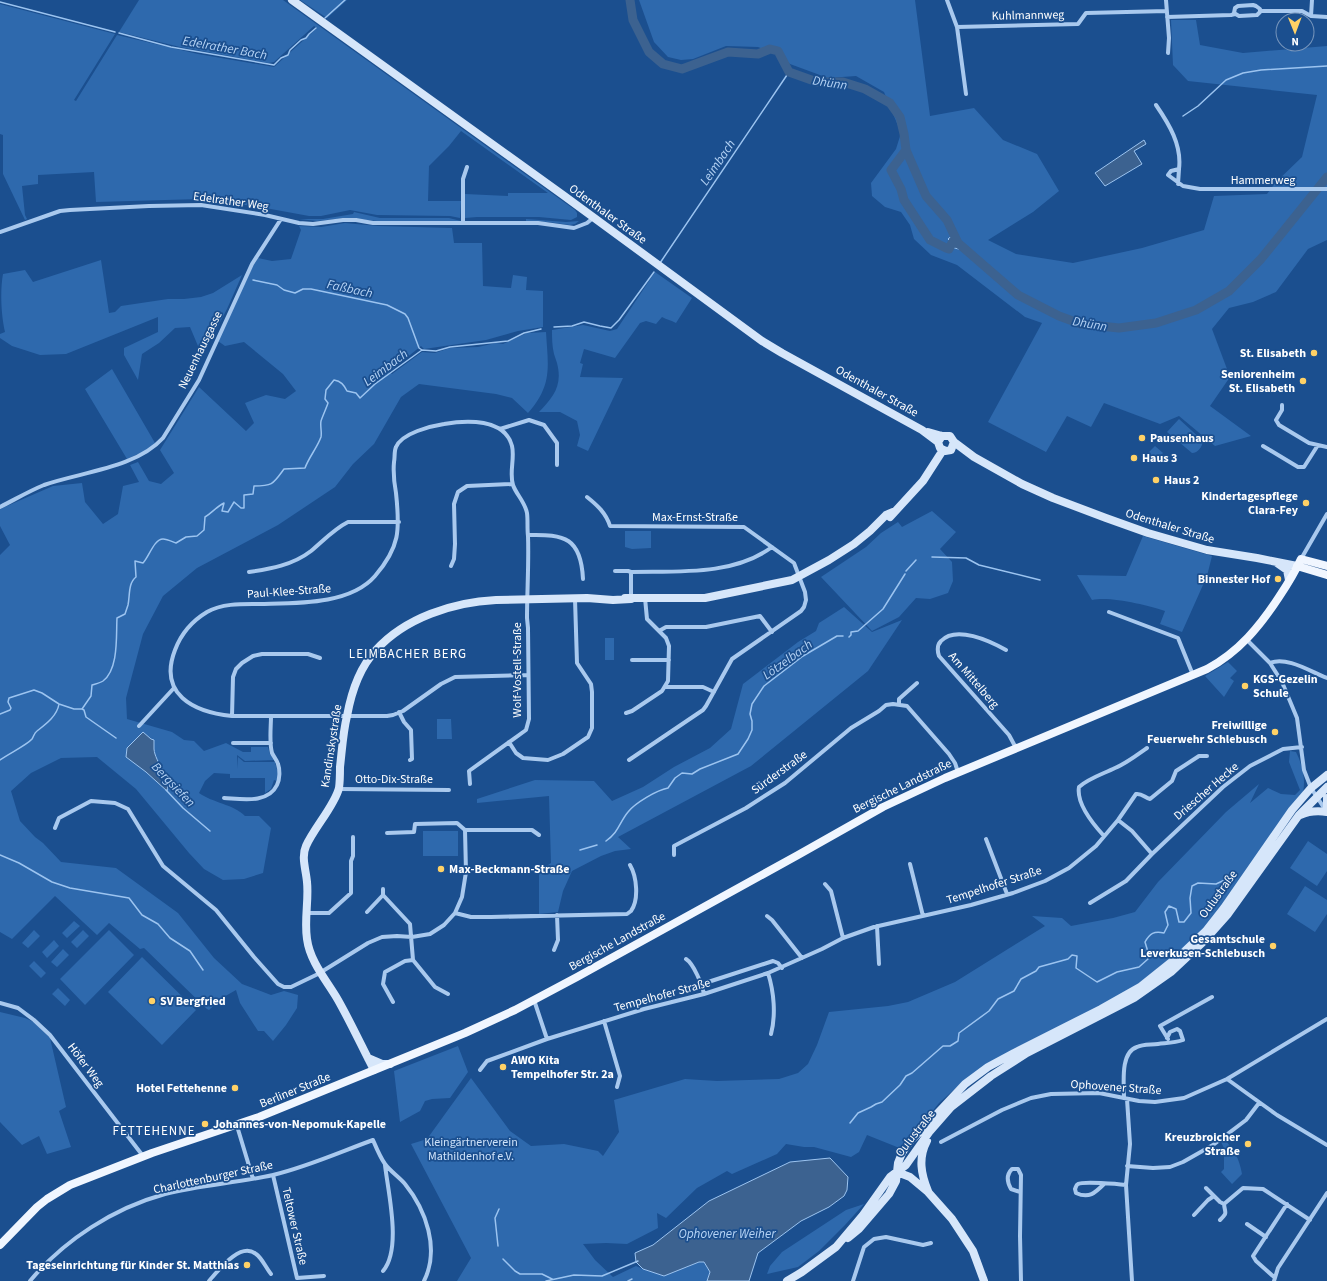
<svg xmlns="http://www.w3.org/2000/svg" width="1327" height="1281" viewBox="0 0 1327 1281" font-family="'Source Sans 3',sans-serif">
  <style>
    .green { fill: #2e69ad }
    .water { fill: #3c6290; stroke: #9cc4f0 }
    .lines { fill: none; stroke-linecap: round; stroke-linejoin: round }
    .stream { stroke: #9cc4f0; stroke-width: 1.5 }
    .river { stroke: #3c6290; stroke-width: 9 }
    .street { stroke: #a9c9ee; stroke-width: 4 }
    .secondary { stroke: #d6e6fa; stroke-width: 8 }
    .primary { stroke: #f0f6ff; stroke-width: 8 }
    .poi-dot { fill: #ffd166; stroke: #1b4f8f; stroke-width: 1.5 }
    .labels { text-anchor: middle; stroke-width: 3.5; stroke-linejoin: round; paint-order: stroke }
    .street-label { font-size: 12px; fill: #fff; stroke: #1b4f8f }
    .poi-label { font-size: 12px; font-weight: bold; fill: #fff; stroke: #1b4f8f; text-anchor: end }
    .park-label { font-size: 12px; fill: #cfe3fa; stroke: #1b4f8f }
    .water-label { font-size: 13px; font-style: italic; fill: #b5d3f5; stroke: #1b4f8f }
    .neighbourhood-label { font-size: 13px; letter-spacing: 1px; fill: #fff; stroke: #1b4f8f }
  </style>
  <rect width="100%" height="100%" fill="#1b4f8f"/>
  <path class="green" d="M139 0H283L575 210 577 213V217L571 220 539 217H477L465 218V194L508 196V193H548L461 131 449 146 429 166 428 201H461L460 218 450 216 377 215 350 210 321 216H309L260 207 201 199 96 202 94 172 38 175V184L22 186 25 215 27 219 25 220 3 174V135L0 134V4L115 34 74 100 76 101 117 35 198 54 274 67 317 28 314 26 274 62 268 63 180 47 119 32Z
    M300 0H347L327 18Z
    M639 0H915L930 116 974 108 1003 140 1037 154 1059 191 1033 212 988 240 1016 254 1073 263 1142 248 1204 230 1214 196 1267 194 1275 183 1302 157 1317 95 1188 81 1173 65 1171 20H1196L1200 45 1243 53 1327 46V240L1308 249 1276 292 1253 302 1229 308 1212 329 1230 377 1210 406 1251 436 1215 446 1179 416 1160 424 1104 403 1091 427 1067 416 1046 452 988 422 1042 323 1025 317 957 265 931 255 914 239 910 225 901 212 885 207 872 196 871 183 896 149 901 133 884 92 856 76 828 78 790 64 779 55 758 47 726 46 693 59 681 60 668 57 654 42Z
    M354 212 380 218H449L461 221H377L346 218 317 221 299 219H323L353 214Z
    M526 219 566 222 579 221 575 224 570 225 548 222 526 221Z
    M345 223 378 226 452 228 454 243H482L483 286 511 288 513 275 527 277 526 290 543 291V327L518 331 486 340 424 349 421 346 389 372 392 374 422 352 435 353 450 348 478 347 496 343 503 344 527 333 546 332C548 366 553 385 528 413L512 398 496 394 419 384 401 397 374 444 353 464 335 487 278 525 197 568 163 596 143 634 126 698 127 719 172 732 184 740 194 741 204 751 226 743 243 752H251V747H268L270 754 274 760 245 761 237 755 238 769V757L244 762H275L278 773 277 781 274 780 271 789 265 793V778H230V774L214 773 205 781 199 793C213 803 233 804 245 816H259L271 828 263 873 244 879 223 880 204 869 189 853 136 789 97 757 61 758 31 773 11 791 20 821 35 837 43 843 61 862 116 868 178 913 214 958 242 984 271 995 284 991 298 995 297 1008 286 1025 273 1041 264 1031H258L240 1003 236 990 222 998 209 1010 207 1009 144 948 140 949 109 923 97 935 55 896 12 939 0 932V555L10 545 0 526V509L53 486 82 483 85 502 103 524 118 514 123 486 139 482 130 465 138 462 149 481 161 484 174 473 160 450 199 387 246 431 254 423 245 403 266 395 285 399 296 391 283 374 244 342 225 346 218 341 253 266 258 258 272 261 291 259 301 230 299 226 321 227Z
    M101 260 109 313 115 312 121 306 168 299H184L201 297 213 293 242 275 227 309 209 343 198 346 190 327 175 328 159 343 142 354 138 380 124 355V348L158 332V317L66 354 40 355 12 346 0 338V334L5 332C1 315 0 290 3 274L25 270 33 282Z
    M655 272 692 298 676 323C671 320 667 320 662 317L656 324 646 321 640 323 615 358 584 349 580 363 583 364 580 377 623 378 588 451 577 446 580 435 577 421 560 412H539C553 397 563 386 557 363 556 360 555 357 554 354 552 346 552 338 552 330L583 325 610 331 617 329Z
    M112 369 155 443 149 449 127 459 85 389Z
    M1179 419 1203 441C1202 447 1198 453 1192 453L1167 432Z
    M1155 446 1163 453 1153 464 1146 455Z
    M932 511 956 532 940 549 952 562 953 581 948 593 930 599 916 598 899 617 872 631 821 577 866 547 881 533 898 522 902 527Z
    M625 531H651V548L632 549 625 547Z
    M1143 536 1212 556 1207 576 1182 632 1160 624 1165 611C1147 605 1110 596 1092 600L1077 575 1126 576Z
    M844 607 872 632 902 620 868 671 751 766 618 837 631 849 615 851 601 856 572 871 563 891 558 912 539 914V871L551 863 549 796 477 803V799L535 780 594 781 612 801 643 787 674 767 710 748 731 729 743 684 798 642 816 631 819 623Z
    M605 638H614V660H605Z
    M1228 662 1237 671 1230 678 1234 681 1224 697 1205 676Z
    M437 719H451L452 739H437Z
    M1290 751 1296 752C1302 764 1306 779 1303 792L1236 888 1206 926 1192 941 1146 978 1131 989 965 1080 939 1103 902 1149 867 1135 859 1152 851 1157 814 1147H804L786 1144 777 1154 732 1174 727 1171 697 1188 666 1218 657 1213 658 1228 627 1244 606 1243 583 1244 595 1260 613 1277 636 1266 643 1269 685 1268 699 1262H704L710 1272 707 1281H457L471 1258 411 1144 427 1139 471 1078 510 1131 531 1146 564 1144 598 1151 603 1156 619 1132 614 1100 685 1079 717 1081 779 1079 798 1073 808 1064 817 1045 829 1012 888 1006 908 1002 955 982 1045 926 1032 916 1062 918 1071 926 1113 918 1135 912 1158 882 1226 812 1259 784 1250 803 1268 788 1281 794 1295 795 1300 790 1289 762Z
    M423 831H458V856H423Z
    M1308 841 1327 854V871L1317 886 1290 868Z
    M1305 886 1327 900V914L1315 932 1287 914Z
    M74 921 80 926 67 938 62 933Z
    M34 930 40 936 28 948 22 943Z
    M83 930 89 936 77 948 71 942Z
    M109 930 134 955 85 1005 60 979Z
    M54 940 59 946 47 958 42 952Z
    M63 949 69 955 57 967 51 962Z
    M142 957 196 1010 162 1045 108 992Z
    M34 961 46 973 41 978 29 966Z
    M58 988 70 1000 65 1006 52 994Z
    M0 1012 25 1018 34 1022 50 1038 66 1107 59 1111 71 1147 47 1154 39 1136 22 1145 0 1122Z
    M458 1046 468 1072 450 1098 432 1099 425 1101 420 1111 400 1122 394 1071Z
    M1223 1138C1234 1150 1239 1157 1242 1174L1232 1184 1221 1172 1224 1169V1148L1220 1140Z
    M864 1204 845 1225 819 1251 798 1267 767 1274 770 1266 782 1252 846 1210Z"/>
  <path class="water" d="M1144 140 1146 144 1134 151 1142 164 1105 186 1095 173Z
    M954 234 964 244 966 251 951 247 952 243 948 239Z
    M143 732 151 739 154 740C154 743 154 746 154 749 155 762 171 778 167 791L146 772 126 757 127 748Z
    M830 1158 848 1177 847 1190 844 1196 829 1207 801 1221 758 1253 749 1281H707L710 1272 704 1262H699L664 1276 643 1269 636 1262 635 1253 653 1245 709 1201 790 1162Z"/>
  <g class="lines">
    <path class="stream" d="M0 2 115 32
      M325 18 345 0
      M119 33 171 47 274 65 281 58 288 55 290 50 301 40 306 38 309 34 316 28
      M1183 116 1198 106 1226 80 1243 73 1261 70 1327 66
      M660 263 789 72
      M253 280 277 285 284 290 295 293 303 289H311L387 305 405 314 408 318 419 348 422 350
      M554 327 572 326 584 322 600 326 611 328 619 320 654 272
      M932 557 966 558 979 565 1040 580
      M906 571 916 560
      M849 637 851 635V632L858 631 883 609 905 574
      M82 709 84 710 86 717 116 738
      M0 714 10 710 11 708 8 702 9 698 34 690 42 693 59 704 74 709H82L91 696 92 685C95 684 100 683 103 681 119 669 116 635 117 618L125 614C126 611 127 608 128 605 130 596 128 583 136 577L135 561 143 563C149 557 154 539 163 539 167 539 173 542 176 543L186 537 197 536 204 530 205 517C212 513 216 507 224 503L222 511 228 512 234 502 241 508H244V495L253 494 254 486C273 486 273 484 284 469L305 468C309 457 317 448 321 437 322 432 320 426 321 421 323 415 326 409 328 403L325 399 326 390 334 380C341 381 344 385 347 391L356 393 360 398 375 384 422 350 436 351 450 347 508 341 524 333 541 329
      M0 760C8 754 27 745 32 739 34 736 34 733 37 731 46 724 57 716 59 704
      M166 790 183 808 210 831
      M606 841C619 832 619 823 628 812 635 803 657 790 668 788L675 778 682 773 692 774 700 769 738 754 748 739 752 730V721L750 714 752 704 764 686 803 656 837 636H843
      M580 850 597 845
      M0 855 19 863 52 882 70 888 129 898 142 915 158 924 170 938 190 951 203 970
      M850 1123 858 1113 871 1107 876 1104 882 1102 900 1085 906 1076 912 1073 943 1046H950L958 1041 959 1033 989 1011 998 999 1014 991 1021 979 1036 971 1039 967 1068 959 1072 955 1077 956 1076 968 1097 982 1117 972 1139 967 1148 959V952L1145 942C1150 933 1154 931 1164 933L1168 925 1165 912 1169 906 1176 909 1179 922H1184L1191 913 1190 898 1192 886 1198 883 1216 884 1229 878
      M498 1246 495 1218 499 1209
      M503 1259 515 1271 520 1274H542L552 1279
      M546 1281 574 1275 602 1276 638 1261
      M628 1281 632 1279"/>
    <path class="river" d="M630 0 633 20 649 52 663 64 682 69 728 52 758 54 770 49 778 51 789 72 817 82H843L865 89 890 103 900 117 904 134 906 150 891 170 901 189 904 200 930 240 946 248 949 249 952 243H958L1018 295 1059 316 1081 324 1119 328 1156 323 1196 310 1229 291 1261 259 1327 177
      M906 150 926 196 947 220 958 243"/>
    <path class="street" d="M947 0 957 27 966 94
      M1166 0 1169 38 1168 53
      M1253 5 1256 6 1260 9V12L1257 15 1239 16 1234 13 1235 8 1238 6Z
      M1260 11H1302L1311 16 1312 0
      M1311 16 1327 17
      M1167 17 1231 15 1235 14
      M957 27 1078 24 1086 13 1167 11
      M1156 105C1169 124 1182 145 1179 169L1171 171 1168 175 1183 186 1200 189H1327
      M1178 184 1179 169
      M463 223V179L467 167
      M0 232 60 211 70 210 149 206 201 205 265 215 299 223 313 224 343 220H356L373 223H538L574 228 587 223 593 218
      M1282 405V410L1276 420 1279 425 1309 443 1327 447
      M500 429 529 420 544 425 557 443V465
      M1263 446 1298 467H1304L1318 445
      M587 497C597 505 606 513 610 526L744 527 794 563 805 592 806 600 804 607 801 611 732 659 706 706 703 710 629 760
      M0 507C14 500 29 491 44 485 81 472 136 468 163 438L199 380 252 264 281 219
      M528 535C565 534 581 538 583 579
      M1301 559 1327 514
      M451 566 454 559 455 544 454 504 458 492 467 486 512 484
      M615 571H628L631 572
      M249 572C270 569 293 565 311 551 323 541 334 529 348 522H399
      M631 598V572C677 571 733 576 772 547
      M1109 612 1178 638 1193 675
      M659 631 666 627H706L760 616 772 632
      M1247 640 1270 663 1282 682 1297 718 1304 770 1311 788 1326 811
      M1006 650C990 641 956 625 941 641 937 645 937 650 939 656L1009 735 1016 748
      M632 660H669
      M1270 663C1287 656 1311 672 1327 678
      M666 687H703L714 692
      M899 704V699L917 683
      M399 712 404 722 411 730 412 759 410 760
      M626 713 632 711 662 691 668 681 669 646 666 638 647 619 645 598
      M232 716 233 677 236 669 242 663 253 656 262 654H308L320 658
      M139 726 174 688
      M509 742 516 753 523 758 548 760 563 754 588 737 592 728V692L591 684 577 663 575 599
      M233 743H271
      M470 784 469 771 526 730 529 719 528 628 527 618C527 591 529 563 528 536 527 528 528 520 527 513 525 502 516 494 513 485 509 473 515 458 512 446 505 418 466 420 444 424 431 426 402 433 396 447 394 451 395 458 394 462 393 473 394 482 396 493 400 530 400 547 375 576 350 605 296 603 260 604 243 604 223 603 207 612 192 621 181 634 175 650 158 694 193 712 232 716H387L393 715 403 711 441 684 455 677 528 675
      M339 789 449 790
      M224 798C242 799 268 804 277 785 280 779 280 770 278 764 277 760 274 757 272 753 269 742 271 727 271 716
      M1118 820 1132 831 1152 854
      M55 828 59 818 91 801 115 803 128 809 163 866 216 910 254 957 278 984 284 987H291L318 974 368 943 382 937 397 936 412 937 430 934 444 925 455 913 462 897 466 872 465 830
      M465 830H532L539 835
      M387 833 414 832 415 824 457 823 465 830
      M1104 836C1093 824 1076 804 1079 787 1089 778 1103 774 1115 768 1127 763 1137 755 1147 748
      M986 839 1007 894
      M674 855V846L746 808 785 783 851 728 879 711 886 705 893 704 907 706 949 754 955 763 958 772
      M910 864 923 916
      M825 884 831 891 843 938
      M383 889V895L410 924 413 960 435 987 448 994
      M1090 903 1126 881 1152 854 1223 787 1250 766 1283 749 1302 747
      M367 912 383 895
      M306 913H329L351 893V861L353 856V837
      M455 913 471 917H491L627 914 631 911C639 900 637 877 630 865
      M767 916 772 920 802 958
      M877 926 879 964
      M554 950 558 940 557 915
      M686 959C694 964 702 985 704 994
      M768 973C774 992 776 1015 771 1034
      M702 984 773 961 778 963 782 968
      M534 1000 547 1039
      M393 1002 383 984 385 972 405 961 413 960
      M0 1003 18 1008 34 1020 50 1035 143 1156
      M604 1021 620 1076 617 1087
      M1168 1039 1160 1026 1212 997
      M480 1070 487 1061 547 1039 644 1009 704 994 768 973 822 949 843 938 874 927 971 905 1013 893 1045 881 1069 868 1096 846 1118 820 1136 794C1142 793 1145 798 1150 799L1172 781 1176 771 1199 756H1207
      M1227 1079 1277 1115 1327 1145
      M1124 1098C1124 1084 1120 1052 1137 1047 1143 1044 1151 1045 1158 1044 1166 1043 1175 1043 1183 1040L1180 1031 1177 1029 1170 1032 1167 1038
      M1127 1099 1130 1144 1126 1185 1132 1281
      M237 1126 253 1179
      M941 1142 1002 1110 1031 1098 1051 1094 1099 1093 1139 1101 1155 1102 1184 1098 1227 1079 1327 1019
      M1127 1166 1153 1168 1170 1167 1183 1162 1213 1145 1246 1120 1259 1103
      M273 1175 297 1278 324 1276
      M1104 1184C1095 1193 1089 1199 1076 1193L1075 1189C1076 1187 1076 1185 1078 1184 1083 1181 1118 1184 1126 1185
      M1206 1188 1220 1202 1224 1204 1243 1188 1263 1189 1310 1220
      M1020 1192 1011 1189C1007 1182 1006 1175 1012 1169H1018L1021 1175 1020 1236 1021 1281
      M1194 1215 1208 1200 1214 1196
      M1220 1220C1228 1212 1225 1214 1224 1204
      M1247 1224 1266 1237
      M383 1271C402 1249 388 1192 385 1165
      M1274 1277 1256 1261 1253 1256 1287 1204
      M30 1281C64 1240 114 1208 165 1194 201 1185 237 1183 273 1175 307 1167 340 1152 373 1140 376 1147 380 1157 385 1164 390 1171 399 1177 405 1184 426 1210 440 1249 424 1281
      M209 1281C218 1271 240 1241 256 1254 262 1258 266 1268 271 1274
      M853 1281 864 1247 874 1239 886 1237 923 1245 931 1243
      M1274 1281 1278 1268 1327 1193"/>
    <path class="secondary" d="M292 0 563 195 762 341 782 353 922 430 938 442
      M928 432 942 436H950L954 442 951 450 945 451 940 448 938 442 942 436
      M954 442 974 457 1022 484 1053 498 1106 518 1148 533 1207 550 1257 558 1297 566
      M890 517 923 481 943 450
      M1277 563 1287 570 1289 580
      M625 598H705L792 580 829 560 854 544 870 531 886 515 893 512
      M1327 798V811
      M1300 815C1309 811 1316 810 1327 812
      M368 1058 382 1064H390
      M374 1070C362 1047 351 1023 338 1000 327 981 310 962 307 939 304 920 309 900 307 882 306 870 301 857 306 846 314 828 335 805 339 788 340 781 340 774 340 767 342 750 343 732 347 716 351 694 360 667 376 650 405 618 453 602 496 600L587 598 613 600 631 599
      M927 1141C918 1158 921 1174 928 1191
      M897 1172 910 1177 928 1192 952 1219 973 1251 984 1281
      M848 1238 859 1229 889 1194 896 1181 898 1163 902 1153 911 1140 920 1132 965 1084 988 1067 1014 1053 1101 1009 1140 987 1185 951 1206 931 1224 908 1292 810 1311 788 1327 775
      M787 1281 802 1272 836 1247 863 1215 890 1177 906 1165 930 1131 951 1107 991 1076 1027 1053 1134 998 1171 972 1203 942 1228 914 1299 815 1327 787"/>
    <path class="primary" d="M1297 566 1327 575
      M0 1245 37 1207 47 1199 70 1185 152 1153 259 1117 465 1033 515 1010 577 977 798 855 883 807 945 778 1207 669C1239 652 1260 626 1279 597 1287 585 1295 572 1301 559L1327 566"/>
  </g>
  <g class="poi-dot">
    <circle cx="1314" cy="353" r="4"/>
    <circle cx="1303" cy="381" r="4"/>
    <circle cx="1142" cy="438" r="4"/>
    <circle cx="1134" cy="458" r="4"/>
    <circle cx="1156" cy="480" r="4"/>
    <circle cx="1306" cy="503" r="4"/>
    <circle cx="1278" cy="579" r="4"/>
    <circle cx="1245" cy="686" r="4"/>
    <circle cx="1275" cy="732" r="4"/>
    <circle cx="441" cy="869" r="4"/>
    <circle cx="1273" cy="946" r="4"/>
    <circle cx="152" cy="1001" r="4"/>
    <circle cx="503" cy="1067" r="4"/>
    <circle cx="235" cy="1088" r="4"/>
    <circle cx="205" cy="1124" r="4"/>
    <circle cx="1248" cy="1144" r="4"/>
    <circle cx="247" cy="1265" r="4"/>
  </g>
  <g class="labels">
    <g class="street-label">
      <text transform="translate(1028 15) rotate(-1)" y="4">Kuhlmannweg</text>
      <text x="1263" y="184">Hammerweg</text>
      <text transform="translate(231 201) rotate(8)" y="4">Edelrather Weg</text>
      <text transform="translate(608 214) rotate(36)" y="4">Odenthaler Straße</text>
      <text transform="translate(200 350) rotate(-64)" y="4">Neuenhausgasse</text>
      <text transform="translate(877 391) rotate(29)" y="4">Odenthaler Straße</text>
      <text x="695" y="521">Max-Ernst-Straße</text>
      <text transform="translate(1170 526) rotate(17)" y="4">Odenthaler Straße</text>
      <text transform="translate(289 591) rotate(-4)" y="4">Paul-Klee-Straße</text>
      <text transform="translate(517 670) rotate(-90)" y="4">Wolf-Vostell-Straße</text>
      <text transform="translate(974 680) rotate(49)" y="4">Am Mittelberg</text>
      <text transform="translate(331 746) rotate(-81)" y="4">Kandinskystraße</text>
      <text transform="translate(779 772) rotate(-36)" y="4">Sürderstraße</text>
      <text x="394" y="783">Otto-Dix-Straße</text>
      <text transform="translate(902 786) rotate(-26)" y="4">Bergische Landstraße</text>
      <text transform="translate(1206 791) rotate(-41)" y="4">Driescher Hecke</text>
      <text transform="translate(994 885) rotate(-18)" y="4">Tempelhofer Straße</text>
      <text transform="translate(1218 894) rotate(-54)" y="4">Oulustraße</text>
      <text transform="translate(617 941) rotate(-29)" y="4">Bergische Landstraße</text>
      <text transform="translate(662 995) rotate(-15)" y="4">Tempelhofer Straße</text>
      <text transform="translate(86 1065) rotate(53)" y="4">Höfer Weg</text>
      <text transform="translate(1116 1087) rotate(4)" y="4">Ophovener Straße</text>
      <text transform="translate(295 1090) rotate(-22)" y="4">Berliner Straße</text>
      <text transform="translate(915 1133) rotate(-52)" y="4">Oulustraße</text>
      <text transform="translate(213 1177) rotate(-12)" y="4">Charlottenburger Straße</text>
      <text transform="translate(295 1226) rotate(77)" y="4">Teltower Straße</text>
    </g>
    <g class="poi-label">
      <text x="1306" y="357">St. Elisabeth</text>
      <text x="1295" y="378">Seniorenheim<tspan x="1295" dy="14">St. Elisabeth</tspan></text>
      <text x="1150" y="442" text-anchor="start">Pausenhaus</text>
      <text x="1142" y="462" text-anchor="start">Haus 3</text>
      <text x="1164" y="484" text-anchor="start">Haus 2</text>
      <text x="1298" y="500">Kindertagespflege<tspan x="1298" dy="14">Clara-Fey</tspan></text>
      <text x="1270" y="583">Binnester Hof</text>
      <text x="1253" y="683" text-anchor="start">KGS-Gezelin<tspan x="1253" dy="14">Schule</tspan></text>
      <text x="1267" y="729">Freiwillige<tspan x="1267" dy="14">Feuerwehr Schlebusch</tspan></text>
      <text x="449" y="873" text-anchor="start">Max-Beckmann-Straße</text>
      <text x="1265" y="943">Gesamtschule<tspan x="1265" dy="14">Leverkusen-Schlebusch</tspan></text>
      <text x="160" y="1005" text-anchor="start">SV Bergfried</text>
      <text x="511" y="1064" text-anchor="start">AWO Kita<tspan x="511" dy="14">Tempelhofer Str. 2a</tspan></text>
      <text x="227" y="1092">Hotel Fettehenne</text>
      <text x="213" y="1128" text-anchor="start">Johannes-von-Nepomuk-Kapelle</text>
      <text x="1240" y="1141">Kreuzbroicher<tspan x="1240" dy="14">Straße</tspan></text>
      <text x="239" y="1269">Tageseinrichtung für Kinder St. Matthias</text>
    </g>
    <g class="park-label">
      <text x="471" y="1146">Kleingärtnerverein<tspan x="471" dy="14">Mathildenhof e.V.</tspan></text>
    </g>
    <g class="water-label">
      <text transform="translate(225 47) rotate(10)" y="5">Edelrather Bach</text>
      <text transform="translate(830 82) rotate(9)" y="5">Dhünn</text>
      <text transform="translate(717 162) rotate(-56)" y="5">Leimbach</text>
      <text transform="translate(350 288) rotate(12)" y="5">Faßbach</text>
      <text transform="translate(1090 323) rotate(10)" y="5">Dhünn</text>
      <text transform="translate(385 367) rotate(-37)" y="5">Leimbach</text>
      <text transform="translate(787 659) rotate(-36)" y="5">Lötzelbach</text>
      <text transform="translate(174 784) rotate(46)" y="5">Bergsiefen</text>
      <text x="727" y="1238">Ophovener Weiher</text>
    </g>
    <g class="neighbourhood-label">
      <text x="408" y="658">LEIMBACHER BERG</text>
      <text x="154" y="1135">FETTEHENNE</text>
    </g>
  </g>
  <g transform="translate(1295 32) rotate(179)"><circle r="19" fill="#1b4f8f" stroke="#7695bc"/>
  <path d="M0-3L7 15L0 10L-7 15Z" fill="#ffd166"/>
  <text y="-6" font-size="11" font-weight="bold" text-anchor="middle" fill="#ffffff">N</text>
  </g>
</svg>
